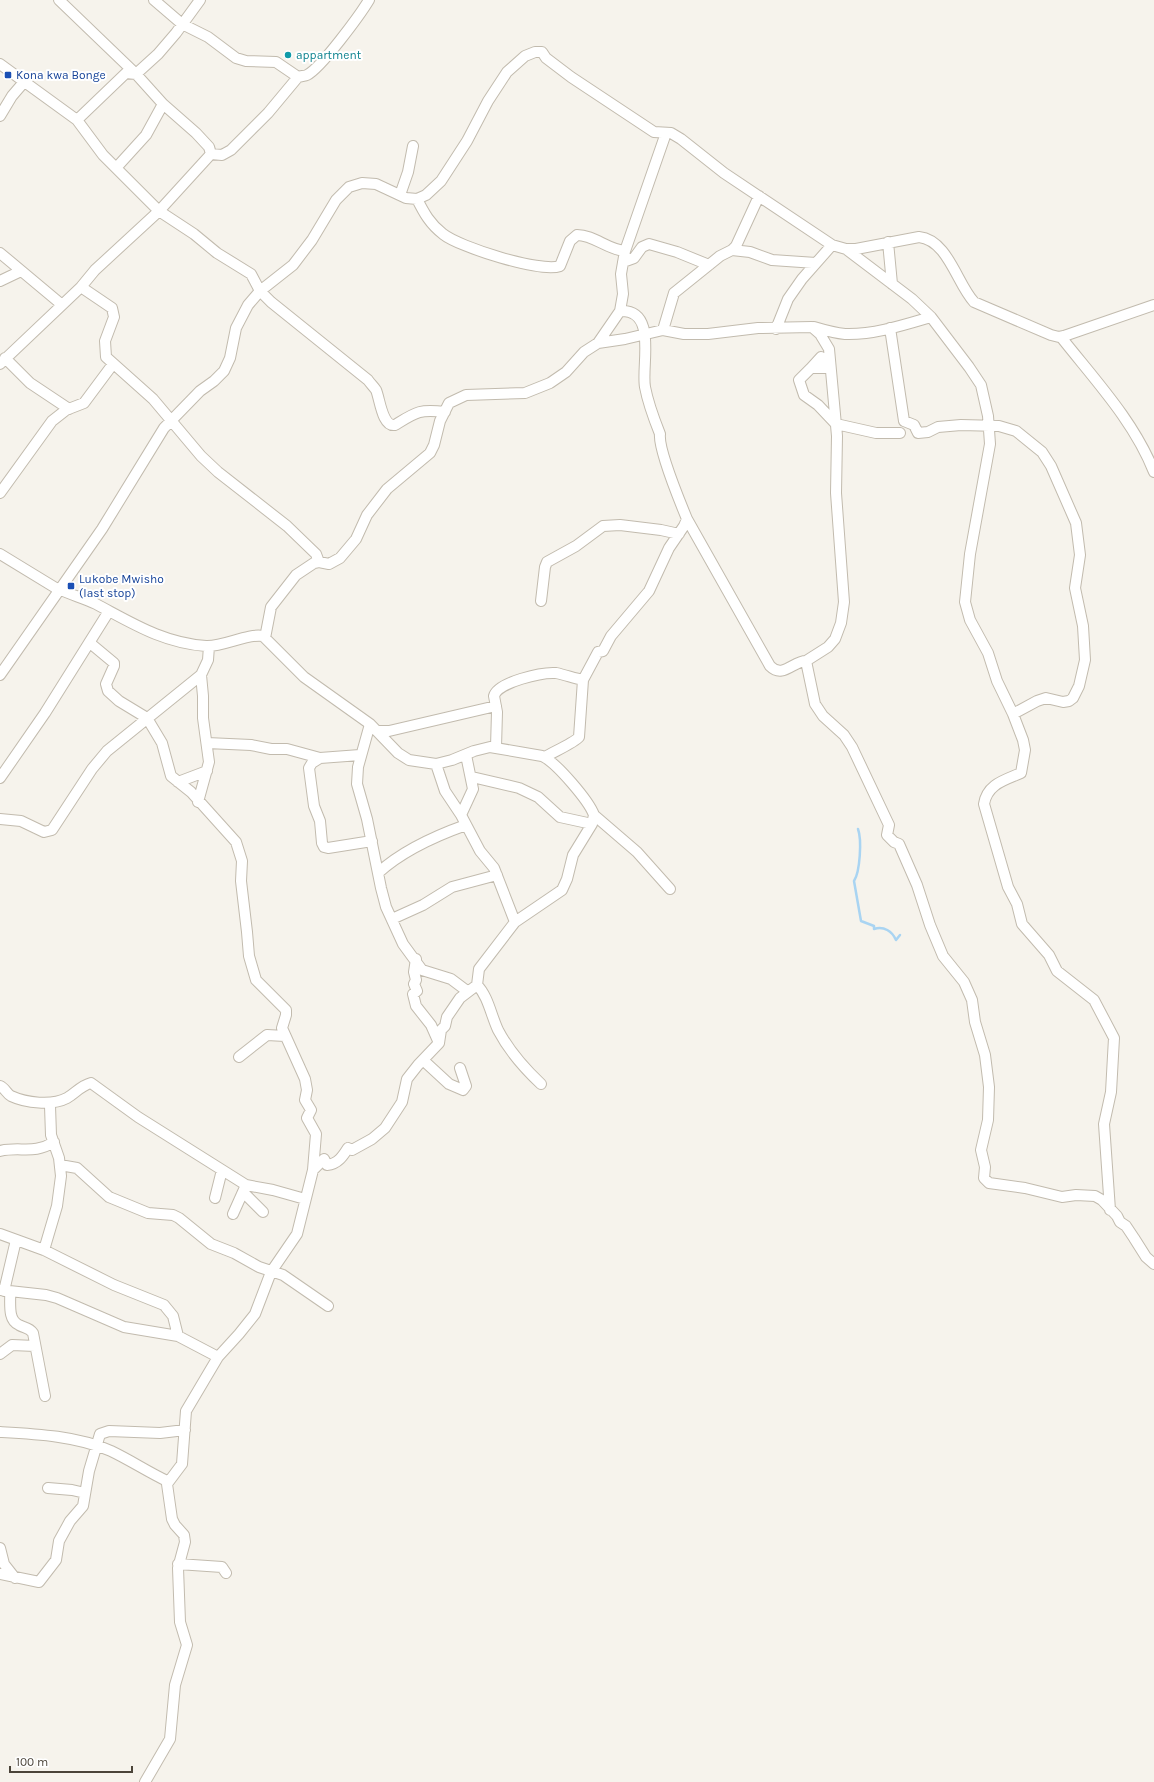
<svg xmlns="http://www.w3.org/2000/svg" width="1154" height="1782" viewBox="0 0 1154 1782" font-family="Karla,sans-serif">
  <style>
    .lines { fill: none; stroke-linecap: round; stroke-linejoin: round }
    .stream { stroke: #a9d4f2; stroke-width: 2.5 }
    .minor-casing { stroke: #c2bbae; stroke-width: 12 }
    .minor { stroke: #fff; stroke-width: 10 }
    .culture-dot { fill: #0f9aa8; stroke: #fff; stroke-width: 1.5 }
    .transit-dot { fill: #1a4fb4; stroke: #fff; stroke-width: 1.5 }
    .labels { text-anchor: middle; stroke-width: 4; stroke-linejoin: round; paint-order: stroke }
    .culture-label { font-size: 12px; fill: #0d838f; stroke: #fff; text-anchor: start }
    .transit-label { font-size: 12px; fill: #164399; stroke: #fff; text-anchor: start }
  </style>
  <rect width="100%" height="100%" fill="#f6f3ec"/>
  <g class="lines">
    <path class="stream" d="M858 829C862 840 860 872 854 881L861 921 874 926V929C884 926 892 931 896 940L900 935"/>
    <g class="minor-casing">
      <path id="minor" d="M154 0 182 24 208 37 236 58 246 61 276 62 298 77
        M0 64 77 120 103 155 159 211 194 234 217 253 251 274 260 291 271 302 368 380C370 383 374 387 376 390 380 399 382 427 395 425 416 412 419 409 445 412
        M0 116 12 96 24 82
        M77 120 126 73 136 74 158 54 176 33 200 0
        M211 154 222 155 231 150 268 113 298 77C301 76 305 76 307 75 321 68 360 15 369 0
        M116 168 146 135 163 104
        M400 195 408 172 413 146
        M417 199C424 213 430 224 443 234 459 247 541 273 560 266L570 241 577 235C594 235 608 250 625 251
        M888 242 892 284
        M846 249 912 299 931 317 969 367 981 385 988 416 990 444 970 554 965 602 970 620 988 653 997 681 1013 714 1023 740 1025 750 1021 773C1005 780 987 784 984 804L1008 887 1017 904 1022 924 1049 955 1057 971 1094 1000 1114 1038 1111 1092 1104 1124 1110 1210
        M732 250 750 252 772 260 816 263
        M0 253 61 304
        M623 262 634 258 642 247 649 244 677 252 709 265
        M0 281 21 271
        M81 287 112 308 114 317 105 341 106 357 153 399 201 456 218 472 287 526 316 554 319 562
        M814 327C824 330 834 333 845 334 873 335 904 325 931 317
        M890 328 904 421 914 425 918 433 928 432 938 427 961 425 999 426 1016 431 1042 452 1051 466 1076 523 1080 555 1075 588 1083 626 1085 660 1079 686 1073 698 1069 701 1063 702 1046 698 1037 701 1013 714
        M776 329 788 299 802 279 832 245
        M663 330 674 293 720 256 732 250 736 246 759 196
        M1061 337C1094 379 1134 421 1154 472
        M598 343 625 339 663 330 684 334H708L758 328 812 327 820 334 829 349 837 436 836 493 844 602 841 623 835 639 828 647 806 661
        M5 358 30 383 69 409
        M0 364 81 287 95 270 159 211 211 154 209 147 196 133 163 104 136 74 59 0
        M811 368 821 357 829 368H811L799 380 804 395 818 405 836 424 876 433H900
        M0 493 52 421 66 410 84 403 113 364
        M687 519 770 666C783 679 793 661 806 661L815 704 823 716 844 735 852 747 889 825 887 835 894 842 899 844 917 885 930 925 943 956 964 982 972 1000 975 1022 985 1055 989 1087 988 1120 981 1150 985 1167 984 1178 989 1183 1025 1188 1062 1197 1076 1195 1095 1196 1102 1200 1117 1216 1120 1222 1126 1226 1134 1238 1146 1257 1154 1264
        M0 554 59 590
        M59 589C71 595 84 598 96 604 132 623 163 643 206 646 223 647 248 633 263 636L304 677 370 724 398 753 409 760 436 764 452 760 474 751 490 747 542 756C556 762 589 801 594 815L592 824 573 855 567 879 562 890 515 922 479 969 477 985 460 998 447 1017 445 1026 441 1030 439 1043 418 1065 407 1079 402 1102 385 1128 372 1139 352 1150 348 1148C343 1156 338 1164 327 1165L324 1159 313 1170 297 1234 271 1272 255 1314 239 1334 218 1357 186 1411 182 1464 167 1484 172 1519 175 1525 184 1535 185 1542 178 1568 180 1622 187 1645 175 1685 170 1739 145 1782
        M541 601 545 567 547 562 576 546 603 526 620 525 661 530 679 534
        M265 638 271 607 296 575 314 563 319 562 329 564 340 558 356 539 367 515 387 489 430 453 434 445 440 421 449 403 466 395 525 393 550 383 566 372 584 352 598 343 620 311 623 294 621 274 625 251 666 133
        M90 643 114 663V666L106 684 108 691 119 701 147 718 162 743 171 776 191 792 236 842 242 861 241 881 247 932 249 956 256 980 286 1010V1015L282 1028 305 1079 307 1090 305 1100 311 1110 307 1118 316 1134 313 1170
        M0 675 102 529 164 428 200 391 214 381 224 371 230 358 236 328 248 305 260 291 293 265 312 240 336 200 349 187 362 183 376 184 406 198 417 199 426 195 441 181 467 141 488 101 507 72 525 56 535 52H542L546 58 571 77 654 132 671 133 681 139 724 173 832 245 846 249H856L919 237C948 240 957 284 974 302L1051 335 1059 337 1064 336 1154 305
        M370 724 358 767 357 784 367 819 381 888 386 907 403 944 422 970 451 979 467 991
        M377 731H389L496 706
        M207 743 251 745 271 749H287L320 758
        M496 747 497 712 494 696C498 682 542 672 556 673 565 675 574 678 583 680
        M360 755 320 758 312 763 309 768 314 806 320 821 322 843 324 847 328 848 372 841
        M545 757C553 752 574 743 579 737L583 680 598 652 603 651 611 636 649 591 669 548 684 526 687 519C680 502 658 449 660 434 654 419 648 403 645 387 641 365 658 309 620 311
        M436 764 445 791 461 815 480 851 494 868 515 922
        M472 777 519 788 538 797 560 817 592 824
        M0 778 45 713 109 611
        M178 782 207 771
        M198 802 209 762 203 718V696L201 675
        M461 815 473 789 466 755
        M594 815 637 852 670 889
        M0 819 21 821 44 832 52 830 92 769 107 751 201 675 208 660 209 646
        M378 873C402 851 435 836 466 825
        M392 919 423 905 452 887 497 875
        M416 959 414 972 416 980 414 984 417 991 413 994 416 1006 431 1025 439 1043
        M477 985C488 996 491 1015 498 1030 509 1051 524 1068 541 1084
        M239 1057 267 1035 285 1036
        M423 1060 449 1084 463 1090 466 1086 460 1068
        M0 1086C5 1088 7 1094 11 1096 26 1103 52 1106 67 1098 76 1093 80 1086 91 1083L138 1117 246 1185 273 1190 305 1199
        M0 1151C21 1146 33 1155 54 1142
        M60 1165 77 1168 109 1197 148 1213 173 1215 179 1218 211 1244 234 1253 259 1267 283 1275 328 1306
        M243 1192 263 1212
        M215 1198 222 1170
        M233 1214 246 1185
        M0 1234 44 1250 114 1285 164 1305 173 1316 178 1336
        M44 1250 57 1206 61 1176 59 1158 51 1135 50 1106
        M0 1290 46 1295 57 1298 124 1327 178 1336 218 1357
        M4 1291 16 1240
        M10 1291C11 1302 7 1320 19 1325 24 1328 29 1327 33 1333L45 1396
        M0 1354 12 1345 35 1346
        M0 1432C36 1434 77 1436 111 1451 130 1460 148 1472 167 1481
        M48 1488 72 1490 85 1493
        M0 1548 4 1564 15 1578
        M178 1564 222 1567 226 1573
        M0 1574 39 1582 56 1560 59 1541 70 1521 83 1506 89 1471 100 1434 109 1431 160 1433 185 1430"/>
    </g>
    <use href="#minor" class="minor"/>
  </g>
  <circle class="culture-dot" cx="288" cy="55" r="4"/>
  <g class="transit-dot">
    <rect x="4" y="71" width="8" height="8" rx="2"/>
    <rect x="67" y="582" width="8" height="8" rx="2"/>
  </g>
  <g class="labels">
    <g class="culture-label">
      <text x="296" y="59">appartment</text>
    </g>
    <g class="transit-label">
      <text x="16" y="79">Kona kwa Bonge</text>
      <text x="79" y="583">Lukobe Mwisho<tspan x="79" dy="14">(last stop)</tspan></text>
    </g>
  </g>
  <path d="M10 1766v6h122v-6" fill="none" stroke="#4b4439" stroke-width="2"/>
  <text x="16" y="1766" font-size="12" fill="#4b4439" stroke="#ffffff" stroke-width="3" paint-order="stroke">100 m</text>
</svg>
